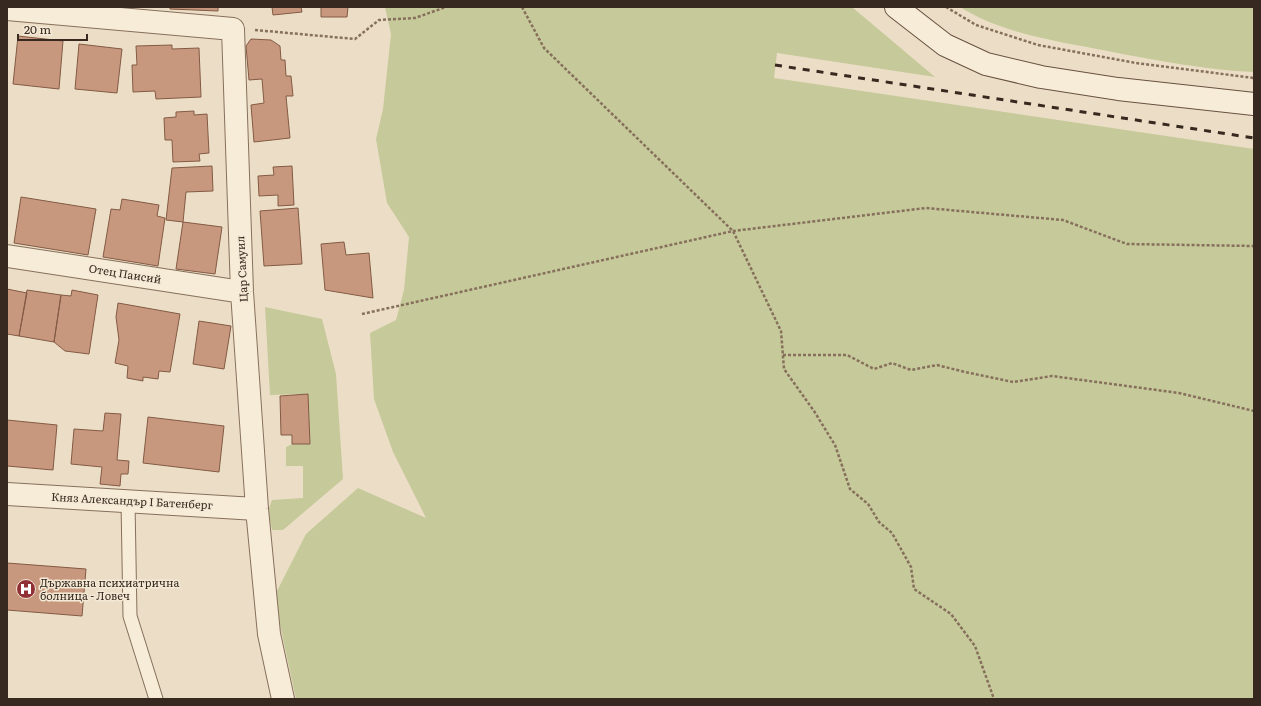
<svg xmlns="http://www.w3.org/2000/svg" width="1261" height="706" viewBox="0 0 1261 706" font-family="Literata,serif">
  <style>
    .green { fill: #c6c99a }
    .building { fill: #c8987e; stroke: #835a44 }
    .lines { fill: none; stroke-linecap: round; stroke-linejoin: round }
    .lane-casing { stroke: #86705c; stroke-width: 15 }
    .street-casing { stroke: #86705c; stroke-width: 24 }
    .secondary-casing { stroke: #685140; stroke-width: 24 }
    .path { stroke: #86705c; stroke-width: 2.5; stroke-dasharray: 3 2; stroke-linecap: butt }
    .lane { stroke: #f7ecd8; stroke-width: 13 }
    .street { stroke: #f7ecd8; stroke-width: 22 }
    .secondary { stroke: #f7ecd8; stroke-width: 22 }
    .rail { stroke: #37291f; stroke-width: 3; stroke-dasharray: 7 7; stroke-linecap: butt }
    .labels { text-anchor: middle; stroke-width: 3; stroke-linejoin: round; paint-order: stroke }
    .street-label { font-size: 11px; fill: #37291f; stroke: #f3e9d5 }
    .poi-label { font-size: 11px; fill: #37291f; stroke: #f3e9d5; text-anchor: start }
  </style>
  <rect width="100%" height="100%" fill="#ecdec6"/>
  <path class="green" d="M385 7H852L935 77 777 53 774 78 1254 149V699H296L274 597 306 534 358 488 426 518 393 452 374 399 370 333 396 320 404 290 409 237 387 203 376 139 383 109 391 34Z
    M960 7H1254V72C1205 70 1155 60 1107 51 1057 41 1003 34 960 7Z
    M265 307 322 319 336 374 343 479 283 530H272L268 511 272 500 303 498V466H286V447L292 444H310L307 394 270 395Z"/>
  <path class="building" d="M170 7H218V11L170 9Z
    M272 7H301L302 12 273 15Z
    M321 7H348L347 17H321Z
    M18 36 63 41 59 89 13 84Z
    M251 39 271 40 280 46 281 60H285L286 76H291L293 96H286L290 138 254 142 251 105 264 103 262 79 249 80 246 46Z
    M79 44 122 49 117 93 75 89Z
    M172 45V49L199 48 201 97 156 99 155 91 133 92 132 65H137L136 46Z
    M194 111V115L207 114 209 153 199 154 200 161 173 162 172 140H165L164 118 176 117V112Z
    M212 166 213 191 186 192 183 222 166 220 172 168Z
    M292 166 294 205 278 206V195L259 196 258 176 274 175 273 167Z
    M21 197 96 209 88 255 14 243Z
    M122 199 159 205 157 216 165 218 158 266 103 257 111 209 120 210Z
    M298 208 302 264 264 266 260 211Z
    M183 222 222 227 215 274 176 269Z
    M344 242 346 255 369 253 373 298 325 290 321 244Z
    M7 289 27 293 19 336 7 334Z
    M27 290 61 295 54 342 19 336Z
    M72 290 98 295 89 354 65 351 54 342 61 295 71 296Z
    M118 303 180 314 170 372 159 371 158 379 143 377V381L127 378 128 366 115 363 119 340 116 317Z
    M199 321 231 326 224 369 193 364Z
    M308 394 310 444H292V435H281L280 396Z
    M105 413 121 414 117 460 129 461 128 474H121L120 486 100 484 102 467 71 464 74 429 103 431Z
    M148 417 224 426 219 472 143 463Z
    M7 420 57 425 53 470 7 466Z
    M7 563 86 569 82 616 7 610Z"/>
  <g class="lines">
    <g class="lane-casing">
      <path id="lane" d="M128 502 130 616 156 699"/>
    </g>
    <g class="street-casing">
      <path id="street" d="M7 9 233 29 242 292 257 509 269 634 283 699
        M7 256 242 292
        M7 494 257 509"/>
    </g>
    <g class="secondary-casing">
      <path id="secondary" d="M896 7 945 45 986 64 1041 77 1118 89 1254 104"/>
    </g>
    <path class="path" d="M522 7 544 48 733 231 781 331 784 369 814 411 835 445 850 489 868 504 879 522 892 533 911 567 914 589 951 614 975 646 994 699
      M946 7 976 25 1038 45 1136 63 1254 78
      M255 30 355 39 379 20 415 18 446 7
      M362 314 733 231 926 208 1063 220 1127 244 1254 246
      M783 355H847L874 369 892 363 911 370 937 365 965 372 1013 382 1052 376 1179 393 1254 411"/>
    <use href="#lane" class="lane"/>
    <use href="#street" class="street"/>
    <use href="#secondary" class="secondary"/>
    <path class="rail" d="M775 65 1254 138"/>
  </g>
  <defs>
    <g id="hospital-disc" transform="scale(1)"><circle r="9.5" fill="#913036" stroke="#f3e9d5"/><path d="M-5-5h3v3.5h4V-5h3V5h-3V1.5h-4V5h-3Z" fill="#fff"/></g>
  </defs>
  <g fill-rule="evenodd">
    <use href="#hospital-disc" x="26" y="589"/>
  </g>
  <g class="labels">
    <g class="street-label">
      <text transform="translate(242 269) rotate(-93)" y="4">Цар Самуил</text>
      <text transform="translate(125 274) rotate(9)" y="4">Отец Паисий</text>
      <text transform="translate(132 501) rotate(3)" y="4">Княз Александър I Батенберг</text>
    </g>
    <g class="poi-label">
      <text x="40" y="587">Държавна психиатрична<tspan x="40" dy="13">болница - Ловеч</tspan></text>
    </g>
  </g>
  <rect width="1261" height="706" fill="none" stroke="#37291f" stroke-width="16"/>
  <path d="M18 34v6h69v-6" fill="none" stroke="#37291f" stroke-width="2"/>
  <text x="24" y="34" font-size="12" fill="#37291f" stroke="#f3e9d5" stroke-width="3" paint-order="stroke">20 m</text>
</svg>
